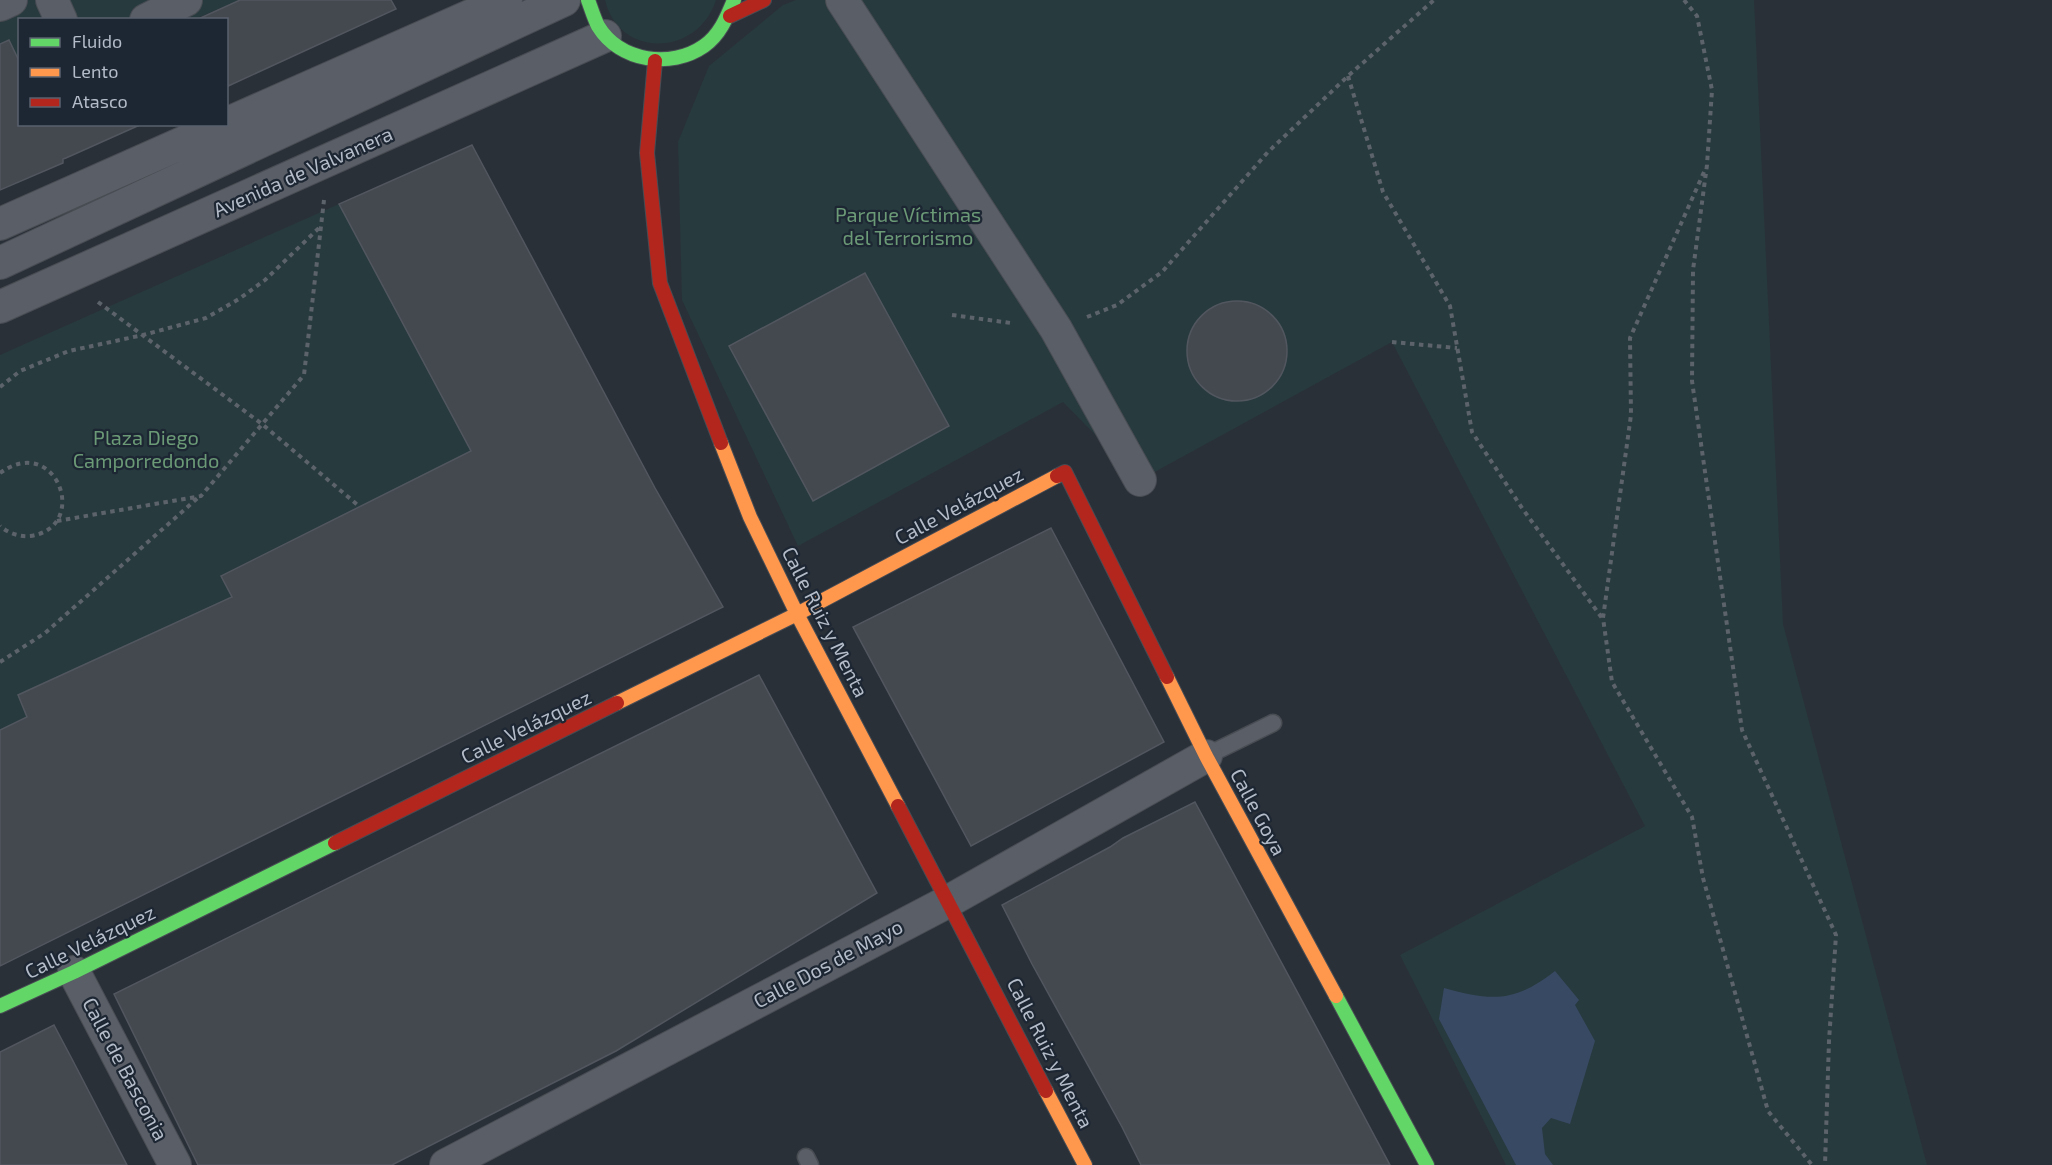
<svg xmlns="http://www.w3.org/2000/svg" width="2052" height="1165" viewBox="0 0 2052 1165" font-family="'Exo 2',sans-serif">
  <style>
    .green { fill: #273a3e }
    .water { fill: #384963 }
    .building { fill: #444950; stroke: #52575f; stroke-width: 1.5 }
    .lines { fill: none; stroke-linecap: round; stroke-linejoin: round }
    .lane-casing { stroke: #484c53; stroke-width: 19 }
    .street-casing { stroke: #484c53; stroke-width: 34 }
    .fast-casing { stroke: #484c53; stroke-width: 16 }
    .slow-casing { stroke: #484c53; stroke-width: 16 }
    .jam-casing { stroke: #484c53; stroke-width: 16 }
    .path { stroke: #5d636a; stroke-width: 4; stroke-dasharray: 4.5 4.5; stroke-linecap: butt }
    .lane { stroke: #5a5e66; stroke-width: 16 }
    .street { stroke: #5a5e66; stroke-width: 32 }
    .fast { stroke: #63d668; stroke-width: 14 }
    .slow { stroke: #ff974d; stroke-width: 14 }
    .jam { stroke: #b3261e; stroke-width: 14 }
    .labels { text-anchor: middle; stroke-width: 4.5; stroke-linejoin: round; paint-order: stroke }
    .street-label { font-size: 20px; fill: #b4bcc9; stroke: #1d2633 }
    .park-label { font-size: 20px; fill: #6b9a76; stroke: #1d2633 }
  </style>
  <rect width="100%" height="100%" fill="#2a3038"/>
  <path class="green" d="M0 0H239L195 19 20 20 19 63 9 40 0 44Z
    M605 0H716C698 57 619 59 605 0Z
    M796 0H1754L1783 624 1927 1165H1506L1400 955 1645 826 1392 342 1140 480 1063 402 798 546 682 300 678 142 709 66 783 5Z
    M339 204 471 451 222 575 232 597 18 695 27 717 0 730V355Z"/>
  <path class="water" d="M1555 971 1579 1000 1575 1005 1595 1041 1570 1124 1551 1118 1542 1128 1545 1154 1553 1165H1516L1439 1019 1444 988C1492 1001 1514 1003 1555 971Z"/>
  <path class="building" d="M240 0H391L396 9 226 87V20H196Z
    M9 40 20 63V124H142L66 158 63 159V163L0 190V44Z
    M472 145 655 488 723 607 0 966V730L27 717 18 695 232 597 221 576 471 451 339 204Z
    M865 273 949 426 813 501 729 346Z
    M1187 351a50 50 0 1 1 100 0a50 50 0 1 1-100 0Z
    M1051 528 1164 742 971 846 853 627Z
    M759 675 877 893 616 1051 392 1165H198L114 994Z
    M1195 802 1335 1062 1390 1165H1141L1122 1127 1032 964 1002 905 1110 847 1123 838Z
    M54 1025 72 1059 127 1165H0V1052Z"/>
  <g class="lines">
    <g class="lane-casing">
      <path id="lane" d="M1206 756 1273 723
        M806 1157 810 1165"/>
    </g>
    <g class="street-casing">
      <path id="street" d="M52 0 61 20
        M842 0 1056 329 1140 480
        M0 5 11 0
        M146 20 186 0
        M226 124 506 0
        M0 224 225 124
        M0 263 564 0
        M0 307 605 36
        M74 972 175 1165
        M446 1165 949 901 1206 756"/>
    </g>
    <g class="fast-casing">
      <path id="fast" d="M588 0C591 8 594 18 598 26 620 62 671 69 704 46 720 35 727 17 734 0
        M1336 996 1427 1165
        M0 1006 74 972 335 843"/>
    </g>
    <g class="slow-casing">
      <path id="slow" d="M721 443 750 517 797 614 898 806
        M1167 677 1206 756 1336 996
        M617 703 797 614 1057 476
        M1046 1091 1085 1165"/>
    </g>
    <g class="jam-casing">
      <path id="jam" d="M730 16 764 0
        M655 61 647 153 660 283 721 443
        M1057 476 1065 472 1167 677
        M898 806 1046 1091
        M335 843 617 703"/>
    </g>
    <path class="path" d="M1684 0 1697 16 1712 90 1707 165 1693 270 1692 381 1742 730 1836 935 1829 1041 1825 1165
      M1348 76 1383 192 1450 306 1472 432 1522 508 1602 618
      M1704 172 1630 338 1631 415 1603 618 1612 682 1692 817 1703 878 1768 1111 1812 1165
      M98 302 262 424 360 507
      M952 315 1011 323
      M1087 317 1117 305 1162 272 1268 152 1348 76 1434 0
      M1392 342 1457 348
      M0 387 20 371 69 351 143 335 206 318 239 299 265 280 320 227
      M0 473C57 432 91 528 30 536 19 537 8 533 0 526
      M57 521 201 496 304 375 324 200
      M0 662 45 633 200 496"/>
    <use href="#lane" class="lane"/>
    <use href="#street" class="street"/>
    <use href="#fast" class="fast"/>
    <use href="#slow" class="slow"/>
    <use href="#jam" class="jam"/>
  </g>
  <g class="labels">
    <g class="street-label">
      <text transform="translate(303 172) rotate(-24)" y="7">Avenida de Valvanera</text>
      <text transform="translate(959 506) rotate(-28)" y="7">Calle Velázquez</text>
      <text transform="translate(825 622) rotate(63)" y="7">Calle Ruiz y Menta</text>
      <text transform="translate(526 727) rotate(-26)" y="7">Calle Velázquez</text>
      <text transform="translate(1258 812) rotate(62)" y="7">Calle Goya</text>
      <text transform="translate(90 942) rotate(-26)" y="7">Calle Velázquez</text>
      <text transform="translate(828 964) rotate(-28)" y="7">Calle Dos de Mayo</text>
      <text transform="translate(1050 1053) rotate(63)" y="7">Calle Ruiz y Menta</text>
      <text transform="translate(125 1069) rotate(62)" y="7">Calle de Basconia</text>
    </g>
    <g class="park-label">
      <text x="908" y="222">Parque Víctimas<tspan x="908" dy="23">del Terrorismo</tspan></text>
      <text x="146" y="445">Plaza Diego<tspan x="146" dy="23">Camporredondo</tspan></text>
    </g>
  </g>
  <rect x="18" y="18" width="210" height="108" fill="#1d2633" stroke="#59626f" stroke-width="1.5"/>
  <rect x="30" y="38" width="30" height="9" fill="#63d668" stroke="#59626f" stroke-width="1.5"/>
  <text x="72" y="48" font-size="18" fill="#b4bcc9">Fluido</text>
  <rect x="30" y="68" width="30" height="9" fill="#ff974d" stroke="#59626f" stroke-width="1.5"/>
  <text x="72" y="78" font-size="18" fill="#b4bcc9">Lento</text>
  <rect x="30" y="98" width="30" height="9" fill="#b3261e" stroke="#59626f" stroke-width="1.5"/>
  <text x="72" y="108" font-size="18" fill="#b4bcc9">Atasco</text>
</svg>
